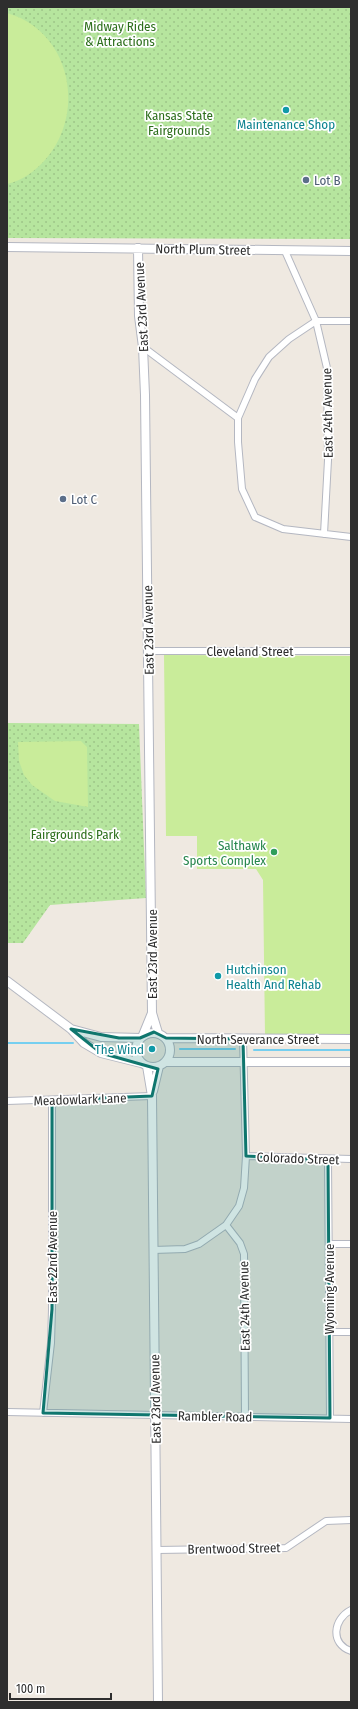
<svg xmlns="http://www.w3.org/2000/svg" width="358" height="1709" viewBox="0 0 358 1709" font-family="'Fira Sans Condensed',sans-serif">
  <style>
    .grass { fill: url(#grass-dots) }
    .pitch { fill: #c9ec9a }
    .lines { fill: none; stroke-linecap: round; stroke-linejoin: round }
    .stream { stroke: #75cff0; stroke-width: 2 }
    .street-casing { stroke: #b4b7c1; stroke-width: 8 }
    .secondary-casing { stroke: #b4b7c1; stroke-width: 10 }
    .street { stroke: #fff; stroke-width: 6 }
    .secondary { stroke: #fff; stroke-width: 8 }
    .marked { fill: #0f766e; fill-opacity: 0.2; stroke: #0f766e; stroke-width: 3; stroke-linejoin: round }
    .culture-dot { fill: #0f9aa8; stroke: #fff; stroke-width: 1.5 }
    .service-dot { fill: #5c6f8a; stroke: #fff; stroke-width: 1.5 }
    .leisure-dot { fill: #2e9e5b; stroke: #fff; stroke-width: 1.5 }
    .labels { text-anchor: middle; stroke-width: 3.5; stroke-linejoin: round; paint-order: stroke }
    .park-label { font-size: 13px; fill: #2c6e1b; stroke: #fff }
    .culture-label { font-size: 13px; fill: #0d838f; stroke: #fff }
    .service-label { font-size: 13px; fill: #4e5e75; stroke: #fff; text-anchor: start }
    .street-label { font-size: 13px; fill: #2e2e2e; stroke: #fff }
    .leisure-label { font-size: 13px; fill: #27864d; stroke: #fff; text-anchor: end }
  </style>
  <defs>
    <pattern id="grass-dots" width="8" height="8" patternUnits="userSpaceOnUse"><rect width="8" height="8" fill="#b6e59e"/><path d="M2 2h.1M6 6h.1" fill="none" stroke="#9dc588" stroke-width="1.8" stroke-linecap="round"/></pattern>
  </defs>
  <rect width="100%" height="100%" fill="#efe9e1"/>
  <path class="grass" d="M7 7H351V239L7 238Z
    M7 723 139 724 146 898 50 905 23 943H7Z"/>
  <path class="pitch" d="M7 13C71 31 87 113 45 160 35 171 22 181 7 184Z
    M164 655 351 656V1035H265L263 880 256 869H197V836H166Z
    M81 741 87 747 88 807 55 801 32 785 24 775 19 761 18 742Z"/>
  <g class="lines">
    <path class="stream" d="M7 1043H73
      M180 1049H235
      M254 1050H351"/>
    <g class="street-casing">
      <path id="street" d="M285 251 316 321 327 368 328 460 324 534
        M351 321H316L289 339 269 357 255 379 238 418V442L242 489 255 517 283 529 351 537
        M143 347 238 418
        M148 651H351
        M243 1039 246 1156 244 1188 239 1206 226 1225 240 1243 244 1254 245 1417
        M7 1101 152 1096
        M246 1156 351 1159
        M328 1160 330 1418
        M329 1244H351
        M153 1250 185 1249 199 1244 226 1225
        M330 1332H351
        M7 1412 351 1419
        M43 1413 51 1343 52 1309V1100
        M157 1550 286 1548 326 1521 351 1520
        M351 1610C333 1619 330 1644 351 1651"/>
    </g>
    <g class="secondary-casing">
      <path id="secondary" d="M7 247 351 251
        M138 248 139 316 143 347 145 395 152 1013 158 1033
        M7 981 71 1029 84 1043 101 1053 141 1063
        M71 1029 101 1037 140 1038
        M136 1050a17 17 0 1 1 34 0a17 17 0 1 1-34 0Z
        M143 1035 152 1013
        M166 1038 351 1039
        M166 1062H351
        M147 1066 152 1096 158 1702
        M153 1091 159 1066"/>
    </g>
    <use href="#street" class="street"/>
    <use href="#secondary" class="secondary"/>
  </g>
  <path class="marked" d="M71 1029 119 1038H140L154 1032 166 1038 243 1039 246 1156 328 1160 330 1418 43 1413 52 1309V1100L152 1096 158 1069 101 1053Z"/>
  <g class="culture-dot">
    <circle cx="286" cy="110" r="4"/>
    <circle cx="218" cy="976" r="4"/>
    <circle cx="152" cy="1049" r="4"/>
  </g>
  <g class="service-dot">
    <circle cx="306" cy="180" r="4"/>
    <circle cx="63" cy="499" r="4"/>
  </g>
  <circle class="leisure-dot" cx="274" cy="852" r="4"/>
  <g class="labels">
    <g class="park-label">
      <text x="120" y="31">Midway Rides<tspan x="120" dy="15">&amp; Attractions</tspan></text>
      <text x="179" y="120">Kansas State<tspan x="179" dy="15">Fairgrounds</tspan></text>
      <text x="75" y="839">Fairgrounds Park</text>
    </g>
    <g class="culture-label">
      <text x="286" y="129">Maintenance Shop</text>
      <text x="226" y="974" text-anchor="start">Hutchinson<tspan x="226" dy="15">Health And Rehab</tspan></text>
      <text x="144" y="1054" text-anchor="end">The Wind</text>
    </g>
    <g class="service-label">
      <text x="314" y="185">Lot B</text>
      <text x="71" y="504">Lot C</text>
    </g>
    <g class="street-label">
      <text transform="translate(203 249) rotate(1)" y="5">North Plum Street</text>
      <text transform="translate(141 307) rotate(-93)" y="5">East 23rd Avenue</text>
      <text transform="translate(327 413) rotate(-91)" y="5">East 24th Avenue</text>
      <text transform="translate(148 630) rotate(-91)" y="5">East 23rd Avenue</text>
      <text x="250" y="656">Cleveland Street</text>
      <text transform="translate(152 954) rotate(-90)" y="5">East 23rd Avenue</text>
      <text x="258" y="1044">North Severance Street</text>
      <text transform="translate(80 1099) rotate(-2)" y="5">Meadowlark Lane</text>
      <text transform="translate(298 1158) rotate(2)" y="5">Colorado Street</text>
      <text transform="translate(52 1257) rotate(-90)" y="5">East 22nd Avenue</text>
      <text transform="translate(329 1289) rotate(-90)" y="5">Wyoming Avenue</text>
      <text transform="translate(244 1306) rotate(-91)" y="5">East 24th Avenue</text>
      <text transform="translate(155 1399) rotate(-91)" y="5">East 23rd Avenue</text>
      <text transform="translate(215 1416) rotate(1)" y="5">Rambler Road</text>
      <text transform="translate(234 1548) rotate(-1)" y="5">Brentwood Street</text>
    </g>
    <g class="leisure-label">
      <text x="266" y="850">Salthawk<tspan x="266" dy="15">Sports Complex</tspan></text>
    </g>
  </g>
  <rect width="358" height="1709" fill="none" stroke="#2e2e2e" stroke-width="16"/>
  <path d="M10 1693v6h101v-6" fill="none" stroke="#2e2e2e" stroke-width="2"/>
  <text x="16" y="1693" font-size="12" fill="#2e2e2e" stroke="#ffffff" stroke-width="3" paint-order="stroke">100 m</text>
</svg>
